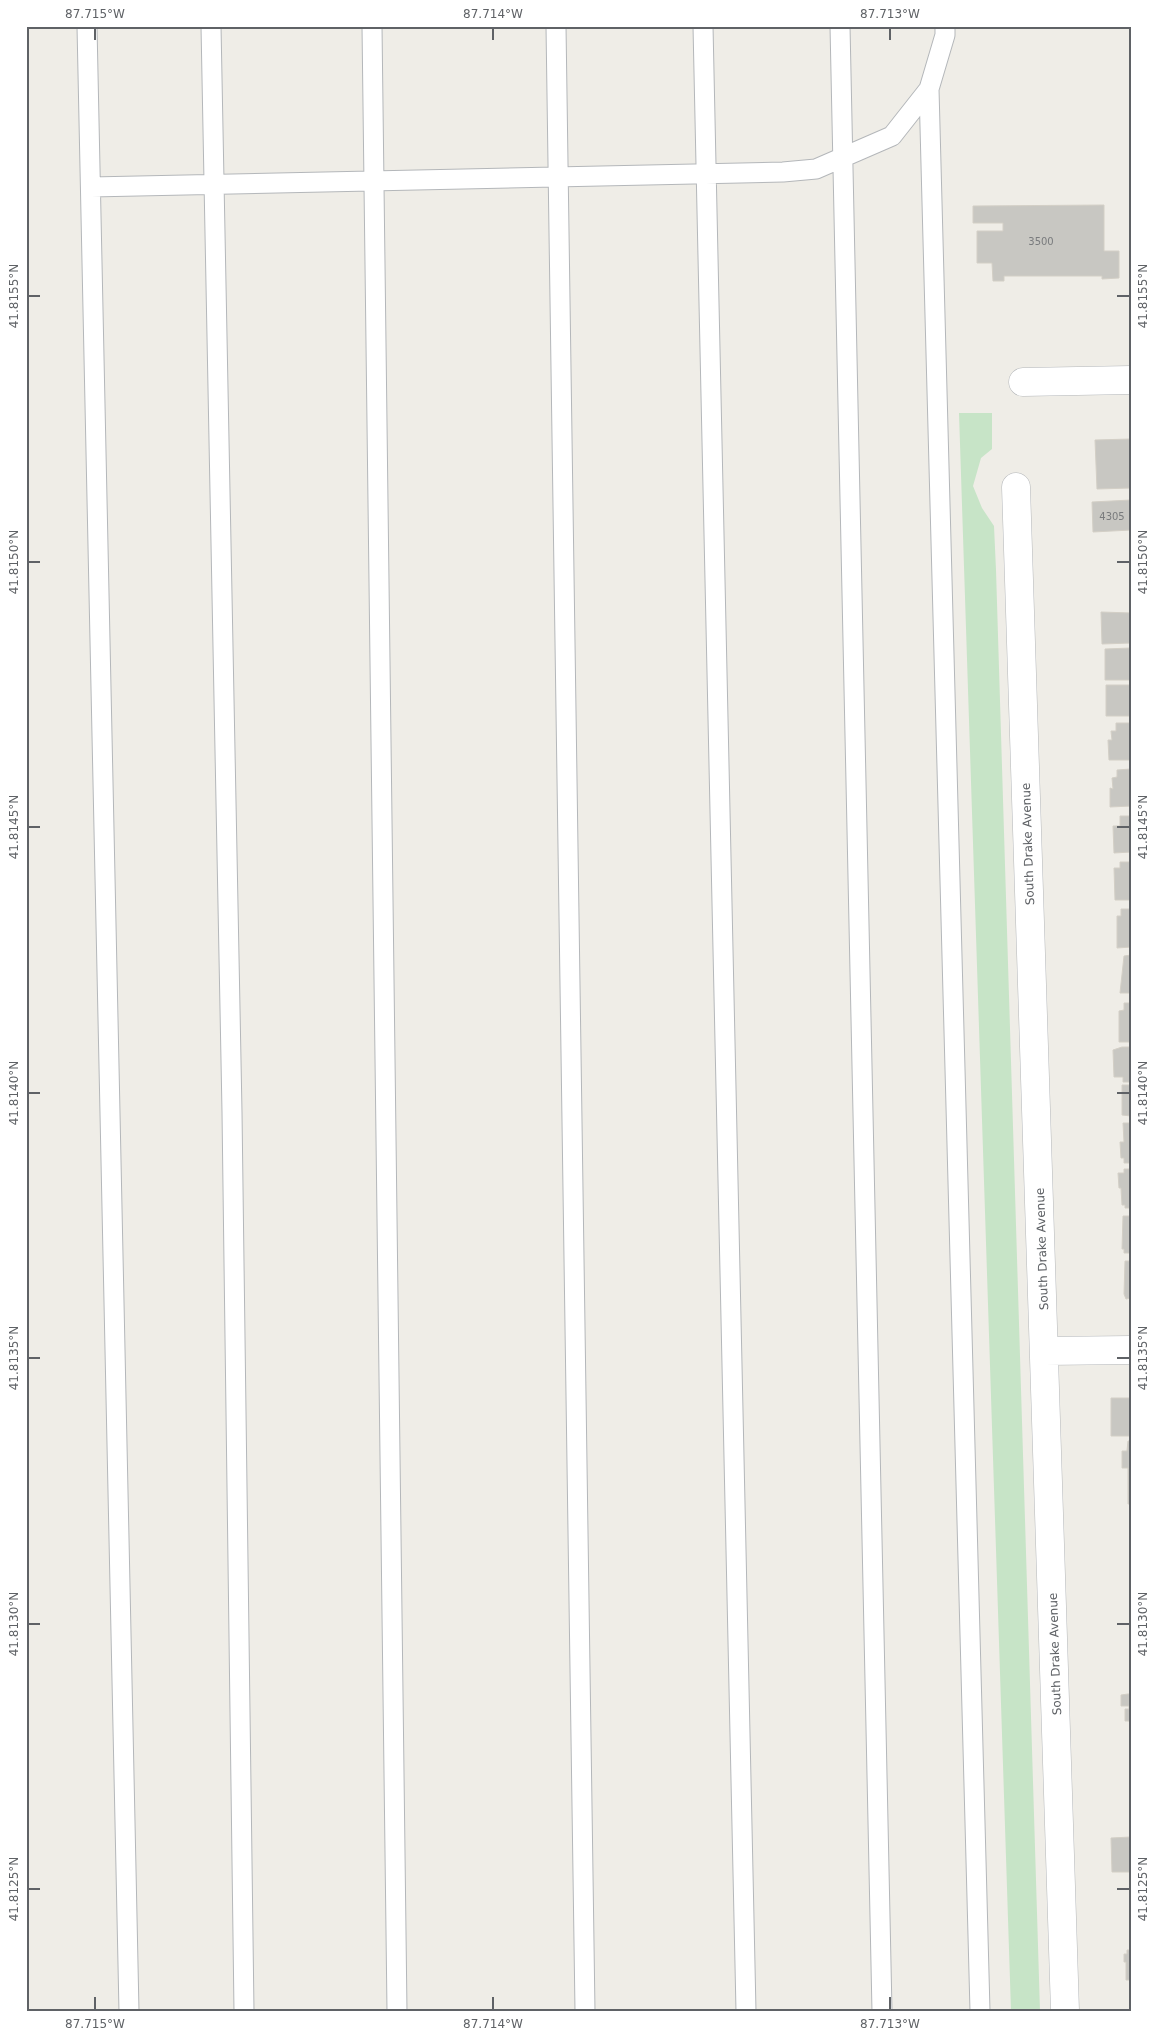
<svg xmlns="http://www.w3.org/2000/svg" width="1157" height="2037" viewBox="0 0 1157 2037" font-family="'DejaVu Sans',sans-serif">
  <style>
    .green { fill: #c7e4c7 }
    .building { fill: #c8c7c2; stroke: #d3cfc6 }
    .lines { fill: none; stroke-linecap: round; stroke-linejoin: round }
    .lane-casing { stroke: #b4b7ba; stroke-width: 21 }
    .street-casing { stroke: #b4b7ba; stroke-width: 29 }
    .lane { stroke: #fff; stroke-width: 19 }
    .street { stroke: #fff; stroke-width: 28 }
    .ticks { fill: none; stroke: #5f6266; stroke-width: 2 }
    .labels { text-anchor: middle; stroke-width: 4.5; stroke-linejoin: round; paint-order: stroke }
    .number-label { font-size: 10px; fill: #797b7d }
    .street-label { font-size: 12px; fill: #5f6266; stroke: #fff }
    .neatline { fill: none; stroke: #5f6266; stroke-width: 2 }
    .ticks-label { font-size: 12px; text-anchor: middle; fill: #5f6266 }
  </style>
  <rect width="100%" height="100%" fill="#efede7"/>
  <path class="green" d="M959 413H992V449L981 458 973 486 982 508 994 526 996 570 1040 2011H1011Z"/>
  <path class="building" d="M1104 205V251H1119V278L1102 279V276H1004V281H993L992 263H977V231H1003V223H973V206Z
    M1131 439V488L1097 489 1095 440Z
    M1131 500V530L1093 532 1092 502Z
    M1101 612 1131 613V643L1102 644Z
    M1131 648V680H1105V649Z
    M1106 685H1131V716H1106Z
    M1116 723H1131V760H1109L1108 740H1112L1111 731H1116Z
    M1131 769V806L1110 807V788L1113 789 1112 778 1117 777V770Z
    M1120 816H1131V852L1114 853 1113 826H1120Z
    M1120 862H1131V900H1115L1114 868H1120Z
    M1121 909H1131V947L1117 948V916H1121Z
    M1131 955V993H1120L1124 956Z
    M1124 1003H1131V1042H1119V1011L1124 1010Z
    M1122 1047H1131V1082H1123V1077H1114L1113 1050Z
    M1122 1085H1131V1116L1122 1115Z
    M1123 1123H1131V1163H1124V1158H1121L1120 1142H1124Z
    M1124 1169H1131V1208H1125V1205H1122L1121 1188H1119L1118 1173H1124Z
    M1123 1216H1131V1253H1124V1249H1122Z
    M1125 1261H1131V1298L1126 1299 1124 1294Z
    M1111 1398H1131V1436H1111Z
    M1128 1441H1131V1504H1128V1468H1122V1451H1127Z
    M1128 1694H1131V1724L1129 1721H1125V1709H1129V1706H1121V1695Z
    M1131 1837V1872H1112L1111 1838Z
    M1127 1950H1131V1980H1126V1962H1124V1954H1127Z"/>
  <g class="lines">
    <g class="lane-casing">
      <path id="lane" d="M87 26 129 2011
        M211 26 232 1112 244 2011
        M372 26 397 2011
        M556 26 585 2011
        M703 26 746 2011
        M840 26 882 2011
        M929 89 980 2011
        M91 187 783 172 816 169 892 136 929 89 945 35V26"/>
    </g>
    <g class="street-casing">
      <path id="street" d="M1023 382 1131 380
        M1016 487 1065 2011
        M1045 1351 1131 1350"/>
    </g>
    <use href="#lane" class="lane"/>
    <use href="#street" class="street"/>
  </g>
  <path class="ticks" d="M95 28V40M493 28V40M890 28V40M28 296H40M1117 296H1130M28 562H40M1117 562H1130M28 827H40M1117 827H1130M28 1093H40M1117 1093H1130M28 1358H40M1117 1358H1130M28 1624H40M1117 1624H1130M28 1889H40M1117 1889H1130M95 1997V2010M493 1997V2010M890 1997V2010"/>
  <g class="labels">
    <g class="number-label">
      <text x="1041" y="245">3500</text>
      <text x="1112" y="520">4305</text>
    </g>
    <g class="street-label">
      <text transform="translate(1028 844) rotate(-92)" y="4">South Drake Avenue</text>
      <text transform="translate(1042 1249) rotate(-92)" y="4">South Drake Avenue</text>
      <text transform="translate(1055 1654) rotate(-92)" y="4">South Drake Avenue</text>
    </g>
  </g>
  <rect width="1157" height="2037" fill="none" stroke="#ffffff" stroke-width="55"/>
  <rect x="28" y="28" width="1102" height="1982" class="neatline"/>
  <g class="ticks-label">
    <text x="95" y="18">87.715°W</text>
    <text x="493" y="18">87.714°W</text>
    <text x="890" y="18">87.713°W</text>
    <text transform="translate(14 296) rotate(-90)" y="4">41.8155°N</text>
    <text transform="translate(1143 296) rotate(-90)" y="4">41.8155°N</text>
    <text transform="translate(14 562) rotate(-90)" y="4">41.8150°N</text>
    <text transform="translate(1143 562) rotate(-90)" y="4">41.8150°N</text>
    <text transform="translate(14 827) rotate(-90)" y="4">41.8145°N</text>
    <text transform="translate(1143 827) rotate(-90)" y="4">41.8145°N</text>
    <text transform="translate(14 1093) rotate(-90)" y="4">41.8140°N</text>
    <text transform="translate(1143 1093) rotate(-90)" y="4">41.8140°N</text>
    <text transform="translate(14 1358) rotate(-90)" y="4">41.8135°N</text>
    <text transform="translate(1143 1358) rotate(-90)" y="4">41.8135°N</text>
    <text transform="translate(14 1624) rotate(-90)" y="4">41.8130°N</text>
    <text transform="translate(1143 1624) rotate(-90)" y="4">41.8130°N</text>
    <text transform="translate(14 1889) rotate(-90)" y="4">41.8125°N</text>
    <text transform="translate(1143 1889) rotate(-90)" y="4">41.8125°N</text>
    <text x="95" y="2028">87.715°W</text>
    <text x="493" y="2028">87.714°W</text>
    <text x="890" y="2028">87.713°W</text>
  </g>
</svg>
